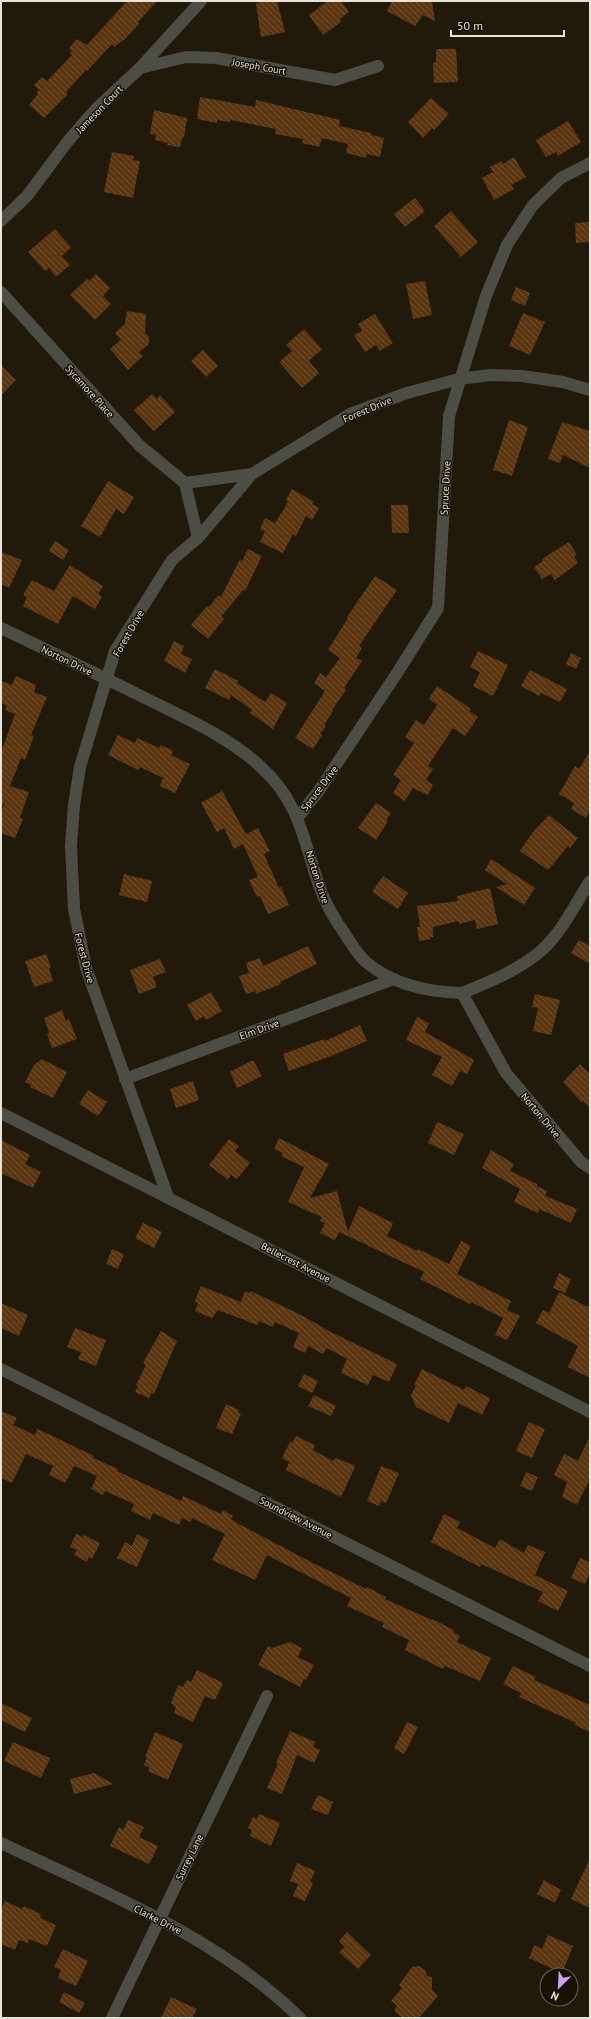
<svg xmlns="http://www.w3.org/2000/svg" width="591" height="2019" viewBox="0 0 591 2019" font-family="'PT Sans',sans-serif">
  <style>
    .building { fill: url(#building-back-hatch) }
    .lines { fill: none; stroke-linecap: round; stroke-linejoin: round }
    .minor { stroke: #4c4e46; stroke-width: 12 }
    .labels { text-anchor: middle; stroke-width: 3; stroke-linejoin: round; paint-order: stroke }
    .street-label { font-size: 10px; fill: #e7e3d9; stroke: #171103 }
  </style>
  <defs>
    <pattern id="building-back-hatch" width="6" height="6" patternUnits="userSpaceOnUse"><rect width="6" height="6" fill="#5b3510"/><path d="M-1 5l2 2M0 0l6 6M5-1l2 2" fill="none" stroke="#735232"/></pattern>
  </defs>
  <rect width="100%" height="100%" fill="#211a0a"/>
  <path class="building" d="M127 1H157L138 22 139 24 125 39 114 47 112 44 87 71 86 70 66 92 68 94 44 118 29 105 38 94 37 92 39 90 34 85 42 77 47 81 72 55 70 53 72 51 69 48 77 39 87 45Z
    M265 1H277L285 32 261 37 256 3Z
    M328 1H341L349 12 340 19 341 22 323 35 309 15Z
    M392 1H432L435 21 423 15 415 26 387 11Z
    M436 49H456L458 82 434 83 433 63 436 62Z
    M200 97 255 107 256 100 340 120 339 126 371 133V135L384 138 380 157 367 154 366 158 346 153 348 144 322 138 319 147 302 143 303 139 275 134 276 129 230 120V122L217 120V123L197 119Z
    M431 98 449 114 434 130 432 128 423 138 408 122Z
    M154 110 187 118 184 138H182L180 147 167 145 168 143 155 140 156 135 150 134Z
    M568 121 581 142 558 156 556 152 546 157 536 140Z
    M112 152 134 156 133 160 140 161 133 198 104 192Z
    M514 157 526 177 511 185 514 189 494 200 482 178 493 172 490 167 502 161 503 164Z
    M415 198 425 211 405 227 394 214Z
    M451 211 478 242 461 257 434 226Z
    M590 222V242L576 243 575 223Z
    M55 229 71 247 62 256 70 265 56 277 49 268 45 271 28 252Z
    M96 274 110 288 103 296 111 304 95 320 70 295 87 279 89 281Z
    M425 281 432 315 413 319 406 284Z
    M516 287 530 293 525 306 511 300Z
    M127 311 146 314 145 333 149 337V344L139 352 143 356 128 370 110 349 121 340 115 333 125 324Z
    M523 313 545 322 530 355 509 346Z
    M375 314 393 343 380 351 376 345 365 352 354 335 362 331 358 324Z
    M304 329 322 349 309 361 319 373 302 388 279 362 292 351 286 345Z
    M203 350 218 366 206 377 191 361Z
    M1 365 16 380 1 395Z
    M152 394 157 399 160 395 175 412 154 431 134 410Z
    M509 420 528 427 512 476 493 470Z
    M562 422 590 431V468L563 455 560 463 548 459Z
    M108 481 134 497 124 514 116 509 100 537 81 526Z
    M292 489 314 502 312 504 319 508 312 520 306 516 296 536 293 534 283 553 260 542 265 531 260 529 265 518 275 523 288 502 286 500Z
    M391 505H408L409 533H392Z
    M55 541 69 550 63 560 49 551Z
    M569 542 577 555 574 556 578 563 555 580 551 574 542 579 534 567 543 561 542 559Z
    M248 549 262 556 245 591 243 590 221 617 224 619 208 639 191 625 207 606 209 607 219 595 221 597 240 559 242 561Z
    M1 552 22 560 9 588 1 584Z
    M70 565 103 586 98 594 102 597 95 609 73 596 58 624 23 606 27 597 23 595 32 580 54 591Z
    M375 576 397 590 359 646 362 648 356 658 362 661 344 688 346 690 332 710 333 711 324 725 326 726 320 734 322 735 313 749 295 738 325 691 314 683 320 673 326 677 340 658 328 650 348 618 347 617Z
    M174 641 184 646 181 654 192 659 185 673 164 661Z
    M478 651 508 665 493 696 473 686 480 672 470 667Z
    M571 653 581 658 576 669 566 664Z
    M215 669 238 681 237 683 265 702 271 693 287 703 273 729 250 713 252 710 231 695 229 700 205 688Z
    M530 670 567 689 560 702 541 693 539 696 521 686Z
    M16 676 36 685 34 692 47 697 31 735 34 736 25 760 21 758 10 786 29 792 20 818 23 819 15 838 1 833V813L5 801 1 808V752L15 714 5 710 7 706 1 703V681L12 685Z
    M437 686 471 709 469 711 478 717 465 736 453 728 428 766 433 769 426 780 433 785 428 795 413 788 405 801 393 793 401 780 393 775 414 743 405 737 416 720 424 725 437 705 429 699Z
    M118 735 135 743 137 738 159 748 161 745 173 751 171 755 190 764 175 793 160 786 163 778 140 767 138 770 108 755Z
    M590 751V810L586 818 571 809 574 803 559 794 575 766 579 769Z
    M222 791 246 834 258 828 270 851 264 854 279 888 281 887 289 905 268 914 260 896 257 897 249 880 258 877 243 844 234 849 224 828 217 832 201 803Z
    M376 803 391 813 386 820 388 821 376 840 358 828Z
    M549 815 578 838 570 848 568 846 548 870 520 851 532 833Z
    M491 859 535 888 524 905 496 887 507 884 485 870Z
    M124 874 152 881 147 902 119 895Z
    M383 876 408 893 398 909 372 892Z
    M490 888 498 924 477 929 475 920 459 924V921L433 927V937H430L431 939 419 941 417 927H420L417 906 458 901 457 896Z
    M579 940 590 946V964L571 953Z
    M308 946 317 964 280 982 281 984 256 994 255 991 246 994 239 976 249 973 246 963 260 958 263 966Z
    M46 954 51 967 49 968 53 981 34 987 25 961Z
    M160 959 166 972 153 977 157 987 139 994 130 970Z
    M211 992 222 1011 206 1020 204 1016 196 1021 187 1005Z
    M535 994 560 1000 551 1035 533 1031 538 1008 532 1007Z
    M62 1010 66 1021 69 1019 77 1039 52 1048 47 1034 49 1033 44 1018Z
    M417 1017 429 1023 425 1032 474 1060 467 1074 460 1071 452 1086 432 1075 442 1057 406 1040Z
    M360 1025 367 1041 331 1056 289 1071 283 1054 324 1039 325 1041Z
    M42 1059 67 1072 53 1098 30 1087 31 1085 25 1082 34 1065Z
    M253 1060 262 1076 237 1088 230 1072Z
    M580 1064 590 1074V1108L583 1101 582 1103 563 1082Z
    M193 1081 199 1100 176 1108 170 1089Z
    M88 1090 107 1102 98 1116 79 1104Z
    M437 1122 464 1134 454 1155 428 1143Z
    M279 1138 329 1164 310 1198 337 1191 348 1232 359 1206 393 1223 387 1236 417 1251 418 1249 449 1264 461 1241 471 1246 457 1274 511 1301 507 1310 520 1316 507 1340 495 1335 503 1318 471 1302 470 1304 420 1279 424 1272 339 1232 335 1240 320 1233 325 1223 320 1221 322 1217 288 1202 304 1167 281 1156 283 1153 274 1149Z
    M229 1139 239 1146 235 1151 250 1163 237 1179 231 1175 228 1180 209 1165Z
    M1 1140 30 1155 25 1164 41 1172 33 1188 1 1173Z
    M491 1150 514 1164 510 1171 537 1184V1186L547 1191 545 1196 577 1209 571 1223 539 1209 538 1213 514 1202 520 1189 482 1168Z
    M143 1223 162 1232 154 1248 135 1238Z
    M112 1249 124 1254 118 1269 106 1264Z
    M559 1273 571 1279 565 1293 553 1288Z
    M201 1286 241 1302 245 1291 250 1293 251 1291 299 1314 331 1332 397 1364 389 1382 373 1375 368 1385 352 1378 341 1373 347 1359 327 1348 323 1354 308 1346 305 1353 293 1347 299 1333 275 1322 273 1327 259 1321 257 1325 218 1310 212 1318 195 1311 198 1303 195 1301Z
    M559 1292 590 1308V1378L568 1367 578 1346 536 1323 543 1310 549 1313Z
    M1 1303 28 1315 19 1336 1 1328Z
    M75 1328 106 1340 96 1366 78 1359 81 1352 67 1347Z
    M161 1331 177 1341 154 1394 151 1393 149 1398 135 1392 138 1386 136 1385 146 1365 143 1363Z
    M422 1369 464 1390 466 1386 490 1398 482 1415 458 1403 449 1423 416 1407 411 1395 416 1386 414 1385Z
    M304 1374 318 1381 312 1393 298 1386Z
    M314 1395 336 1406 331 1416 308 1406Z
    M226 1404 239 1410 238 1412 241 1414 232 1434 216 1428Z
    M1 1411 17 1418 13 1425 35 1435 37 1429 42 1431 94 1456 93 1458 118 1469 117 1471 181 1501 183 1496 221 1514 223 1510 233 1516 231 1519 237 1523 311 1562 366 1589 367 1587 386 1597 385 1599 432 1620V1619L454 1630 453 1632 460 1636 457 1642 491 1658 480 1681 445 1666 443 1669 405 1650 409 1640 382 1627 384 1623 347 1606 351 1598 267 1555 255 1580 212 1560 225 1534 192 1518 191 1522 182 1518 179 1525 153 1513 150 1520 131 1511 134 1504 105 1491 103 1495 91 1489 97 1476 74 1466 65 1483 49 1475 53 1466 26 1454 12 1483 1 1478Z
    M529 1422 545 1429 532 1458 516 1451Z
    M296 1436 315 1445 313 1450 333 1461 335 1458 354 1465 355 1467 341 1497 286 1470 289 1462 282 1458 290 1442 292 1443Z
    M590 1436V1479L577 1505 562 1497 567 1482 554 1475 564 1454 578 1461Z
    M381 1466 399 1473 386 1503 381 1501 379 1506 367 1501Z
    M526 1472 538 1477 532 1491 520 1486Z
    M444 1514 460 1522 457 1528 495 1548 500 1539 524 1553 528 1545 545 1552 535 1575 568 1591 558 1611 538 1601 543 1592 481 1564 480 1567 431 1542Z
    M76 1534 83 1537 84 1535 100 1543 92 1559 89 1557 87 1562 74 1555 77 1550 70 1547Z
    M137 1534 149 1540 137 1567 117 1558 125 1542 132 1546Z
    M580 1558 590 1562V1573L585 1584 571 1578Z
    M290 1642 302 1648 298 1657 314 1665 306 1680 304 1679 300 1687 258 1665 268 1646 272 1648Z
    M513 1666 536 1677 534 1680 590 1705V1732L575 1725 576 1723 519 1697 521 1693 503 1684Z
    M197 1670 223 1683 215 1700 205 1696 193 1722 174 1713 176 1707 171 1703 178 1685 183 1687 187 1680 191 1682Z
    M1 1703 32 1718 25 1732 1 1720Z
    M407 1722 418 1727 404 1754 394 1748Z
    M290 1731 315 1742 313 1747 320 1750 314 1763 297 1755 282 1794 267 1788 278 1764 276 1763Z
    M155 1732 183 1744 168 1780 148 1771 150 1768 144 1765 147 1758 145 1757Z
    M13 1742 50 1758 41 1778 4 1761Z
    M94 1773 113 1784 74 1794 70 1779Z
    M318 1795 333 1802 328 1815 311 1809Z
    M259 1814 280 1823 271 1846 250 1836 252 1830 248 1828 253 1817 257 1819Z
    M128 1820 144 1827 139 1837 158 1846 149 1864 110 1846 119 1827 123 1830Z
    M590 1858V1908L571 1899Z
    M297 1863 315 1871 310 1882 313 1883 305 1901 293 1896 298 1884 290 1881Z
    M544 1880 561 1890 555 1903 537 1894Z
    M5 1901 22 1909 24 1906 41 1914 40 1918 56 1925 47 1946 29 1939 28 1943 19 1940 15 1950 1 1944V1910Z
    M347 1932 371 1955 358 1969 339 1952 345 1947 339 1941Z
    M548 1935 573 1946 562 1973 529 1958 534 1945 542 1949Z
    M63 1949 88 1961 76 1986 58 1978 61 1970 54 1967Z
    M419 1966 425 1970 427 1976 432 1977V1990L438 1996 419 2018H403L394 2011 397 2006 391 2001 402 1988 399 1985 412 1967Z
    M64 1992 85 2003 79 2013 59 2002Z
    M171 1997 197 2009 192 2018H161Z"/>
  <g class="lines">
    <path class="minor" d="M140 68 186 57 216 58 335 80 378 66
      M1 221 27 196 68 141 96 109 140 68 201 1
      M1 292 139 445 185 483 198 538
      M185 483 252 474
      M1 628C49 651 97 674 145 698 185 718 227 736 260 766 301 803 303 841 320 888 326 905 335 920 345 934 351 943 358 955 366 962 393 985 427 992 462 993L506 1073 581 1162 590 1168
      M298 817 318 792 399 670 438 608 449 416 486 296 507 245 533 205 561 178 590 163
      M462 993C487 983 514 972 536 955 559 938 574 906 590 881
      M125 1079 394 979
      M1 1113 590 1412
      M168 1197 86 968 74 909 71 846 74 805 80 767 115 651 172 560 198 538 252 474 350 414 407 393 459 379 491 375 522 376 563 382 590 390
      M1 1369 590 1666
      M1 1843C105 1893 217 1936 300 2018
      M112 2018 267 1696"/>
  </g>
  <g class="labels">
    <g class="street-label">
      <text transform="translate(259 66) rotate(10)" y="4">Joseph Court</text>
      <text transform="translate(99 109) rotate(-46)" y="4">Jameson Court</text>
      <text transform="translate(90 391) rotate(48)" y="4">Sycamore Place</text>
      <text transform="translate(367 409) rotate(-23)" y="4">Forest Drive</text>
      <text transform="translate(445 488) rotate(-87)" y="4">Spruce Drive</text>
      <text transform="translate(128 633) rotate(-60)" y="4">Forest Drive</text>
      <text transform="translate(67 660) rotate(26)" y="4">Norton Drive</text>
      <text transform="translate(319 788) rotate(-53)" y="4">Spruce Drive</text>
      <text transform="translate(318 877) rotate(72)" y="4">Norton Drive</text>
      <text transform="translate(85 958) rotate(75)" y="4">Forest Drive</text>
      <text transform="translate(259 1029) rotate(-20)" y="4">Elm Drive</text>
      <text transform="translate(541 1115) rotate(50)" y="4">Norton Drive</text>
      <text transform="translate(296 1262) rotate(27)" y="4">Bellecrest Avenue</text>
      <text transform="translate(296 1517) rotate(27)" y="4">Soundview Avenue</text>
      <text transform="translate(189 1857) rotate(-64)" y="4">Surrey Lane</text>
      <text transform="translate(158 1919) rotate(27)" y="4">Clarke Drive</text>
    </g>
  </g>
  <rect width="591" height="2019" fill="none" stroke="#e7e3d9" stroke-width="4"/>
  <g transform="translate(559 1987) rotate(204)"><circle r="19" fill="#171103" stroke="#6a6559"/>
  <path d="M0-3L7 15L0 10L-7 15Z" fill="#c8a5ee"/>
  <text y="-6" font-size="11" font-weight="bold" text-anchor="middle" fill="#e7e3d9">N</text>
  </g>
  <path d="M451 30v6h113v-6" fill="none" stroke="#e7e3d9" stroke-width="2"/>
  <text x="457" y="30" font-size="12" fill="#e7e3d9" stroke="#171103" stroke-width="3" paint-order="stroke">50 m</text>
</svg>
